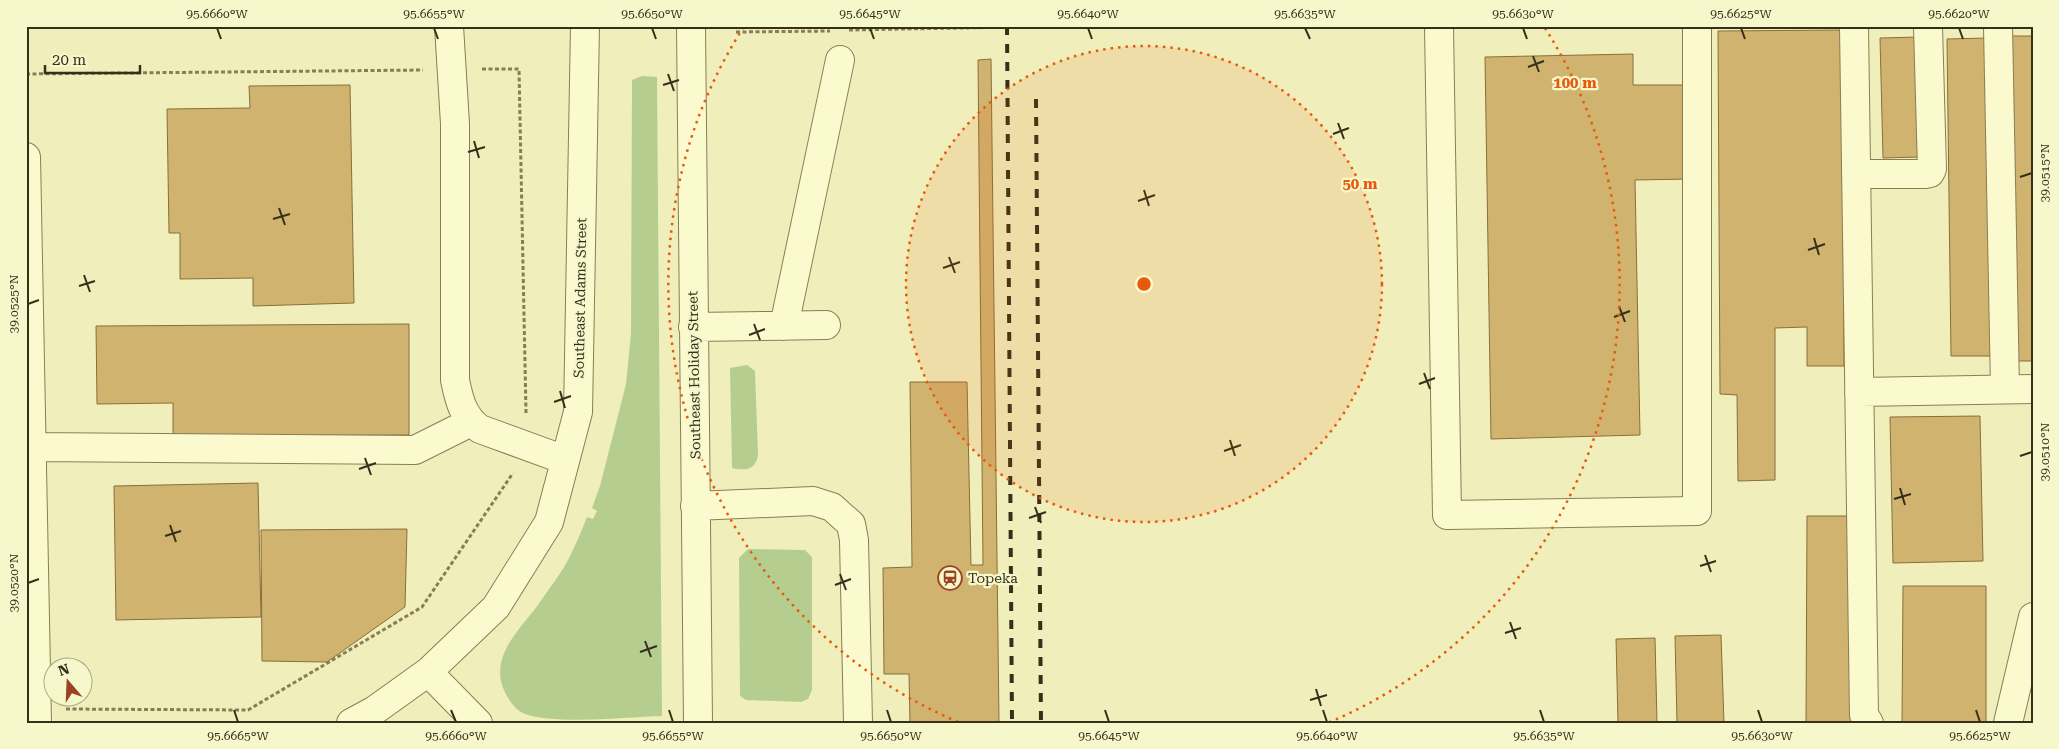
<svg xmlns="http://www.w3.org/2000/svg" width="2059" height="749" viewBox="0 0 2059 749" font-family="'Roboto Serif',serif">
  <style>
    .green { fill: #b5ce90 }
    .building { fill: #d0b36f; stroke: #886f39 }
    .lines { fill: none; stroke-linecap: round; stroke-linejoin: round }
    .minor-casing { stroke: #887e55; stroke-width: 30 }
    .path { stroke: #887e55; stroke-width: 3; stroke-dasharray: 4 2.5; stroke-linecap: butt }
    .minor { stroke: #fbfacf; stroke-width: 28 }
    .rail { stroke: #36301a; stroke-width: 4; stroke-dasharray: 9 9; stroke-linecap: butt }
    .ticks { fill: none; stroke: #36301a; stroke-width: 2 }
    .ring { fill: none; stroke: #e8590c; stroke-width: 2.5; stroke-dasharray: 2.5 5 }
    .labels { text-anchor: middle; stroke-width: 4.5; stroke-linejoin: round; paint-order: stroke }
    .street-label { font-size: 14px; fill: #36301a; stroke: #f7f7cc }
    .poi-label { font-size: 14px; fill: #36301a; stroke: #f7f7cc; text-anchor: start }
    .centre { fill: #e8590c; stroke: #f7f7cc; stroke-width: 2.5 }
    .ring-label { font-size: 15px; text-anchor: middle; font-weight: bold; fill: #e8590c; stroke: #f7f7cc; stroke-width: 4.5; stroke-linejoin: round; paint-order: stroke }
    .neatline { fill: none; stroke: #36301a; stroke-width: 2 }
    .ticks-label { font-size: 12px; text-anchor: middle; fill: #36301a }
  </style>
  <rect width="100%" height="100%" fill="#f0efbc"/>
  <path class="green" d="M642 76 657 77 662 716C627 717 556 725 525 714 517 711 511 703 507 696 487 662 515 634 535 609 543 598 551 586 559 575 571 557 579 537 587 517L593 519 597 511 592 508 600 486 626 384 631 333 632 80Z
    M747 365 755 371 758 455C756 470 745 471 732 468L730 368Z
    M748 549 805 550 812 557V690L808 699 801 702 746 700 740 696 739 558Z"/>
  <path class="building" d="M1842 30 1844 366H1807V327L1775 328V480L1738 481 1737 395 1720 394 1718 31Z
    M2011 36H2033V361H2017Z
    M1918 37 1922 157 1883 158 1880 38Z
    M1987 38 1991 356H1951L1947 39Z
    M1633 54V85H1687L1689 179 1635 180 1640 435 1491 439 1485 57Z
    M991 59 999 723H910L909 674H884L883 568 912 567 910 382H967L971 565H983L978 60Z
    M350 85 354 303 253 306V278L180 279V233H169L167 109 250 108 249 86Z
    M409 324V435L173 436V403L97 404 96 326Z
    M1980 416 1983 561 1893 563 1890 417Z
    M258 483 261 617 116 620 114 486Z
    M1807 516H1854L1853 723H1806Z
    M407 529 405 607 327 662 262 661 261 530Z
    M1903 586H1986V723H1902Z
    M1721 635 1724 723H1677L1675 636Z
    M1655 638 1657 723H1618L1616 639Z"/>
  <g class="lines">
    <g class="minor-casing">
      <path id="minor" d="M449 26 455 124V380C459 400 463 417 480 429L565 460
        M691 26 698 723
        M1439 26 1447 515 1697 511V26
        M1854 26 1864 715 1869 723
        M1998 26 2005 389
        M26 157 37 723
        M1856 174H1925L1930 173 1932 169 1928 26
        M784 326 840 60
        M693 327 826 325
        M1859 392 2033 389
        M32 447 415 450 471 422
        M695 506 813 501 832 507 843 517 851 524 854 540 858 723
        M428 672 478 723
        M351 723 375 710 428 672 496 607 549 522 578 412 585 26
        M2008 723 2033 617"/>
    </g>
    <path class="path" d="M849 30 1071 26
      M736 32 830 31
      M482 69H519L526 413
      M26 74 423 70
      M66 709 248 710 422 607 513 473"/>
    <use href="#minor" class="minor"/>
    <path class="rail" d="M1007 26 1012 723
      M1036 99 1041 723"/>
  </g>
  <path class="ticks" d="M217 28 221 39M434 28 438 39M652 28 656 39M870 28 874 39M1088 28 1092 39M1305 28 1310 39M1523 28 1527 39M1741 28 1745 39M1959 28 1963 39M1533 56 1539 72M1528 67 1544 61M668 74 674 91M663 85 679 80M1338 123 1344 139M1333 134 1349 128M474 141 479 158M468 152 485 147M2020 177 2032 173M1144 190 1149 206M1138 201 1155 195M279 208 285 225M273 219 290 214M1814 238 1819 255M1808 250 1825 244M949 257 955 273M943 268 960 262M84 275 90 292M79 286 95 281M28 304 39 300M1619 306 1625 322M1614 317 1630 311M754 324 760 340M749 335 765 329M1424 373 1430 389M1419 384 1435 378M560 391 565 408M554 402 571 396M1230 440 1235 456M1224 451 1241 445M2020 456 2032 452M365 458 371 475M359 469 376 463M1900 488 1905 505M1894 499 1911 494M1035 507 1041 523M1029 518 1046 512M170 525 176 542M165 536 181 531M1705 555 1711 572M1700 566 1716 561M840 574 846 590M28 583 39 579M835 585 851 579M1510 622 1516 639M1505 633 1521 628M645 641 651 657M640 652 657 646M1316 689 1321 706M1310 700 1327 695M234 710 238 722M451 710 456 722M669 710 673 722M887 710 891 722M1105 710 1109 722M1323 710 1327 722M1540 710 1544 722M1758 710 1762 722M1976 710 1980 722"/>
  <circle cx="1144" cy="284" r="238" fill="#e8590c" fill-opacity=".12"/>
  <g class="ring">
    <circle cx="1144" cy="284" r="238"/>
    <path d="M958 722A476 476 0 0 1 743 28M1545 28A476 476 0 0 1 1330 722"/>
  </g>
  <defs>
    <g id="station-ring" transform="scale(1.25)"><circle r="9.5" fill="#f7f7cc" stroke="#9a4222" stroke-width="1.5"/><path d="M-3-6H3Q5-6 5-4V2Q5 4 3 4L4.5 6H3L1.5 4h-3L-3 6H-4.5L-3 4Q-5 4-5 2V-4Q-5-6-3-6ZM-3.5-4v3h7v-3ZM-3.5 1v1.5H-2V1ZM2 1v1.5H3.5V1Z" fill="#9a4222"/></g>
  </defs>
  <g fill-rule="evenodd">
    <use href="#station-ring" x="950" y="578"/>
  </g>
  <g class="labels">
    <g class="street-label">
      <text transform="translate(580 298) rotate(-89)" y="5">Southeast Adams Street</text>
      <text transform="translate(694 375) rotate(-91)" y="5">Southeast Holiday Street</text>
    </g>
    <g class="poi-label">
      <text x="968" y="583">Topeka</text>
    </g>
  </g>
  <circle cx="1144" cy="284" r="8" class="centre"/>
  <g class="ring-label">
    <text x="1575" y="88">100 m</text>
    <text x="1360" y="189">50 m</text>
  </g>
  <rect width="2059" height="749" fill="none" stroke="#f7f7cc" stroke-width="55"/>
  <g transform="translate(68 682) rotate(341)"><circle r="24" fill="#f7f7cc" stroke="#aaa785"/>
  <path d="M0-4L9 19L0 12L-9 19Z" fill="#9a4222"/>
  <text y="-8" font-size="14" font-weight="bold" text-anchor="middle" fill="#36301a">N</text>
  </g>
  <path d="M45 65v8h95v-8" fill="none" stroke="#36301a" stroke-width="2.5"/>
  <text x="52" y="65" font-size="15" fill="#36301a" stroke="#f7f7cc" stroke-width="4" paint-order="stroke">20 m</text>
  <rect x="28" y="28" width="2004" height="694" class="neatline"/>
  <g class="ticks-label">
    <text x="217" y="18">95.6660°W</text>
    <text x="434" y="18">95.6655°W</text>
    <text x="652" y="18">95.6650°W</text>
    <text x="870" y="18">95.6645°W</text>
    <text x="1088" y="18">95.6640°W</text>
    <text x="1305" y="18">95.6635°W</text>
    <text x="1523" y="18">95.6630°W</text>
    <text x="1741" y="18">95.6625°W</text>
    <text x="1959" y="18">95.6620°W</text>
    <text transform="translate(2045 173) rotate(-90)" y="4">39.0515°N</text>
    <text transform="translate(14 304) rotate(-90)" y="4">39.0525°N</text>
    <text transform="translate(2045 452) rotate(-90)" y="4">39.0510°N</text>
    <text transform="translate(14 583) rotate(-90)" y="4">39.0520°N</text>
    <text x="238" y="740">95.6665°W</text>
    <text x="456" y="740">95.6660°W</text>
    <text x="673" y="740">95.6655°W</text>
    <text x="891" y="740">95.6650°W</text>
    <text x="1109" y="740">95.6645°W</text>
    <text x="1327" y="740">95.6640°W</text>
    <text x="1544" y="740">95.6635°W</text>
    <text x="1762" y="740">95.6630°W</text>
    <text x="1980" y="740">95.6625°W</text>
  </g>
</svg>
